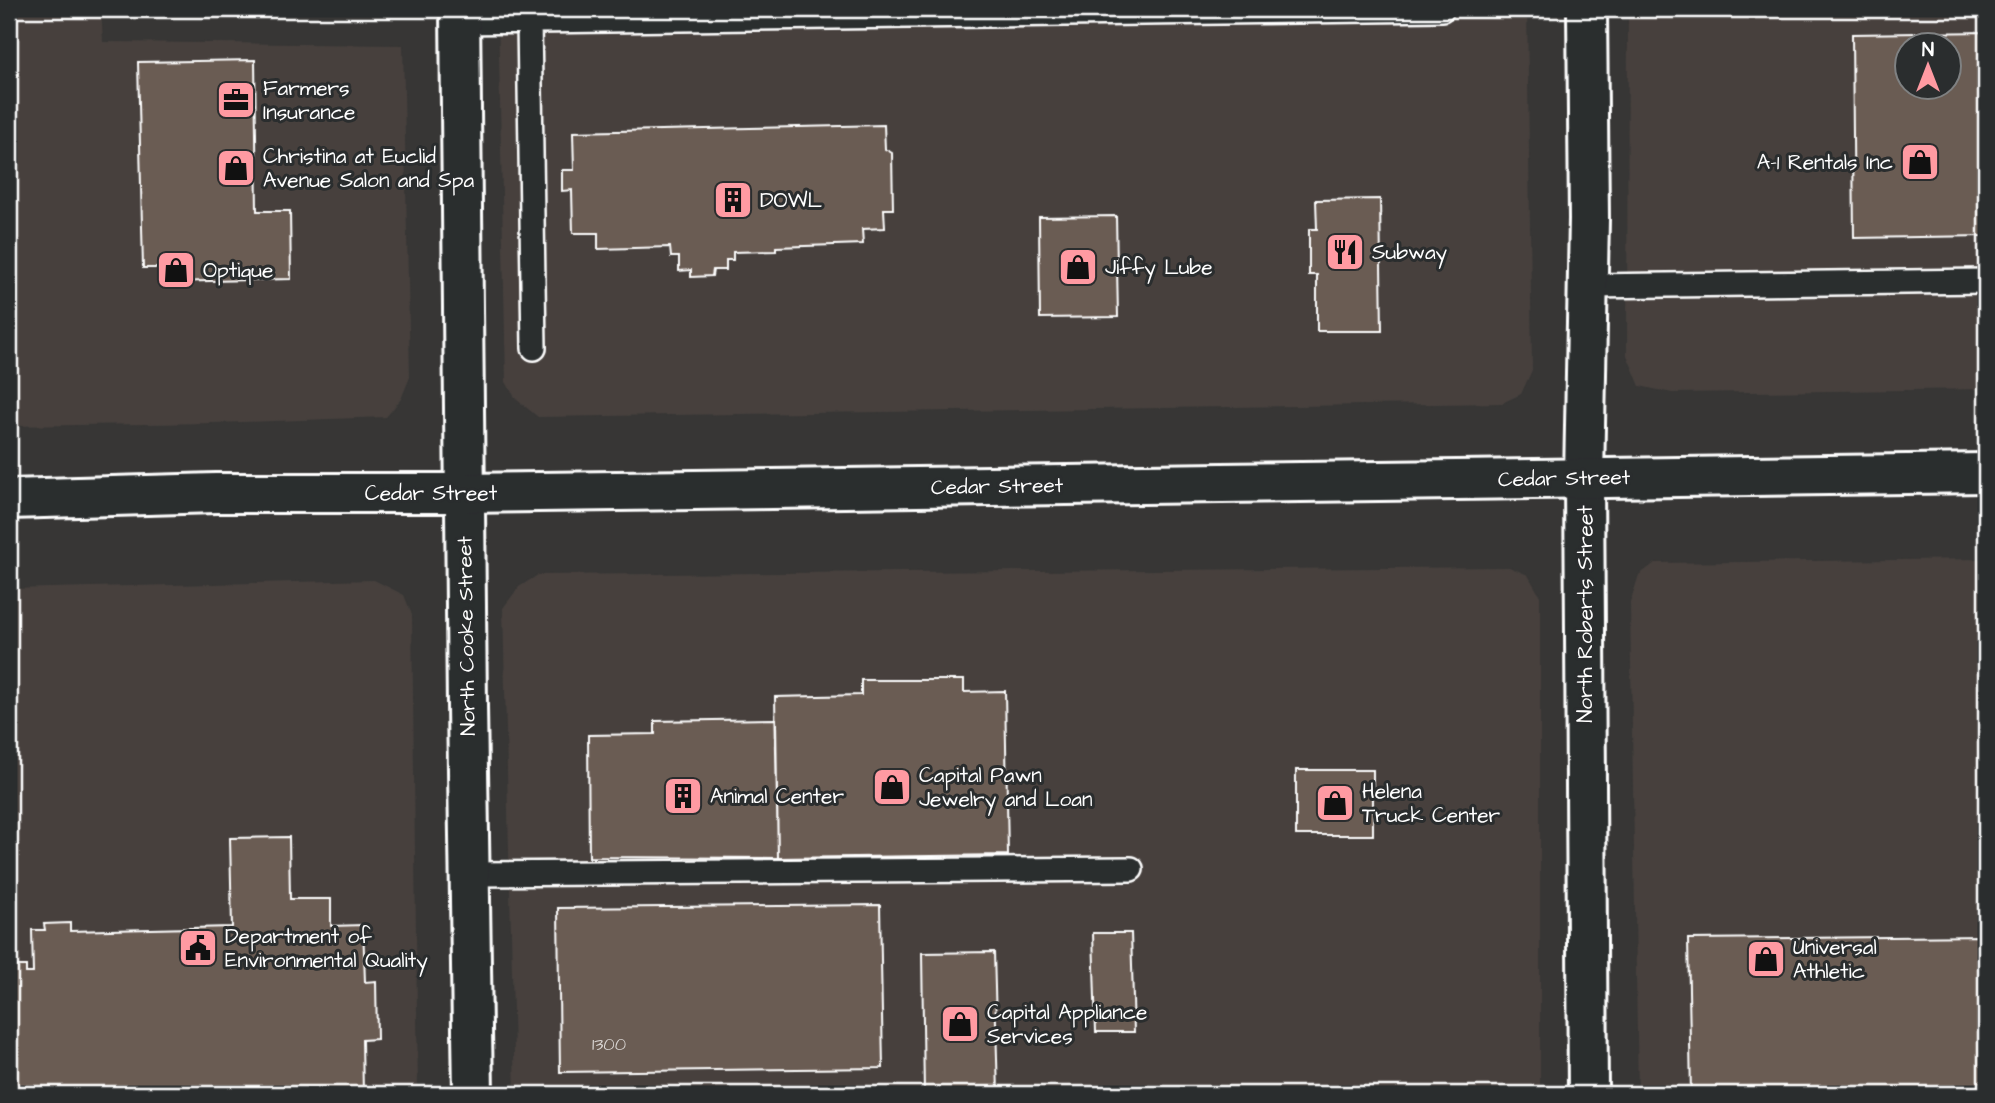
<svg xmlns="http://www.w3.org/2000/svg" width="1995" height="1103" viewBox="0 0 1995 1103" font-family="'Architects Daughter',sans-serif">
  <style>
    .built { fill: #47413e; fill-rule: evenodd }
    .building { fill: #6b5b53; stroke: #fff; stroke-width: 2; fill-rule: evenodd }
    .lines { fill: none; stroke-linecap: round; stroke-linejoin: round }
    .lane-casing { stroke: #fff; stroke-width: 28 }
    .street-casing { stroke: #fff; stroke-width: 44 }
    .primary-casing { stroke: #fff; stroke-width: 44 }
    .lane { stroke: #2a2d2e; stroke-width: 23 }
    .street { stroke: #2a2d2e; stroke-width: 38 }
    .primary { stroke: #2a2d2e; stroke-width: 38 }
    .labels { text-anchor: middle; stroke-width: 6; stroke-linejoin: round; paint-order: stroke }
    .number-label { font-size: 18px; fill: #dad6d4 }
    .poi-label { font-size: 21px; fill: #fff; stroke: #2a2d2e; text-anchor: start }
    .street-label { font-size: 21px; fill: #fff; stroke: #2a2d2e }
  </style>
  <rect width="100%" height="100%" fill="#373635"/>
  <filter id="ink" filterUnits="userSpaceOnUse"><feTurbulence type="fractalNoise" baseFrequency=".0143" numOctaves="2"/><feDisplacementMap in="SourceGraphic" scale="14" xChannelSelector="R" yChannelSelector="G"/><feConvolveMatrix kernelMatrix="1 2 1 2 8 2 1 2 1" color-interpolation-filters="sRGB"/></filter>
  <g filter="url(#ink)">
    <path class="built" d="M9 9H101L103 42 403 45 410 377 401 399 386 417 214 423 9 426Z
      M498 9H1527L1532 370 1521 394 1502 403 538 417 516 399 506 382Z
      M1628 9H1986V389L1672 393 1640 386 1627 355ZM1908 46H1950V88H1908Z
      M1986 559V1094H1638L1630 603 1639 575 1655 563Z
      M1509 567 1528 575 1540 596V1094H515L503 608 519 587 538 575Z
      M374 580 404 595 412 615 418 1094H9V589Z"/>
    <path class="building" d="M1986 32V236L1854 238 1852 34ZM1908 46H1950V88H1908Z
      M255 60 257 211H290L291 279 168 282 167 268H143L138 62Z
      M884 125 885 149 892 153 893 209H884L885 228 862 229 863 244 776 247V251L733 252V260H726V270H713L712 276 691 277V270L679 271V257H671L670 247 598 249V233H573L572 190 562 191V170H574L573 132Z
      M1380 199 1382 331H1317V275H1309V229H1317L1316 200Z
      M1116 216 1118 317 1040 318 1039 217Z
      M861 680H964V692L1005 691 1008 855 778 858 775 697 861 695Z
      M776 719 778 858 589 857 588 735 655 734V721Z
      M1296 770H1373V835H1296Z
      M289 837 290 899H331V926L363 925 365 982 376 981 377 1039 362 1040 363 1094H9V966H26V973H33L32 930H45L44 924 70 923V931L232 927 230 838Z
      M880 905 883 1068 560 1072 558 908Z
      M1093 933H1131L1134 1032H1096Z
      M1986 936V1094H1691L1688 939Z
      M994 952 998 1094H924L922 953Z"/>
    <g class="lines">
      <g class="lane-casing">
        <path id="lane" d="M529 21 534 348
          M460 22 1442 9
          M1587 286 1986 281
          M470 874 1131 869"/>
      </g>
      <g class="street-casing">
        <path id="street" d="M460 9 467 706 473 1094
          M1587 9 1589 219 1584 478 1588 1094"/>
      </g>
      <g class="primary-casing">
        <path id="primary" d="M9 499 216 493H465L1986 473"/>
      </g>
      <use href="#lane" class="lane"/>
      <use href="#street" class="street"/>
      <use href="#primary" class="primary"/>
    </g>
  </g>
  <defs>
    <g id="office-square" transform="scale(2.0125)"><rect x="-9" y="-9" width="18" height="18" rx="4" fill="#ff9aa2" stroke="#2a2d2e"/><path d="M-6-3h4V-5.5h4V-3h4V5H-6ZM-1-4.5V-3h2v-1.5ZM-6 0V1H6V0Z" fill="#111"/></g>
    <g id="shop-square" transform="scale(2.0125)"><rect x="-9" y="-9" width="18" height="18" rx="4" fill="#ff9aa2" stroke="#2a2d2e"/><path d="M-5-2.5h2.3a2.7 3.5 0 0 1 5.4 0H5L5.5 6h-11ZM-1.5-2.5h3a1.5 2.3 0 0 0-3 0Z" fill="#111"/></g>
    <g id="building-square" transform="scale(2.0125)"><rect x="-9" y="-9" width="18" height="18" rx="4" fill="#ff9aa2" stroke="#2a2d2e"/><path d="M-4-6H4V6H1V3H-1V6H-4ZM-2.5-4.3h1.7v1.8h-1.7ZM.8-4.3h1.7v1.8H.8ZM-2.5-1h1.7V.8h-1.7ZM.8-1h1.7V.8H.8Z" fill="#111"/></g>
    <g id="restaurant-square" transform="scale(2.0125)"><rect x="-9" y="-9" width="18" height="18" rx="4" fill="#ff9aa2" stroke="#2a2d2e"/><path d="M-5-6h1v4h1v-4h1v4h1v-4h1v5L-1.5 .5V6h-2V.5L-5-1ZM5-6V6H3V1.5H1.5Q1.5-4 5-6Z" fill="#111"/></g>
    <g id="civic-square" transform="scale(2.0125)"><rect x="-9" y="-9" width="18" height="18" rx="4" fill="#ff9aa2" stroke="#2a2d2e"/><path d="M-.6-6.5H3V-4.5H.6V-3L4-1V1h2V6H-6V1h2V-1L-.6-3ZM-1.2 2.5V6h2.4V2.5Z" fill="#111"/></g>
  </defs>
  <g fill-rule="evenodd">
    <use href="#office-square" x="236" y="100"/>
    <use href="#shop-square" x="1920" y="162"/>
    <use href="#shop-square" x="236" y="168"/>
    <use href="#building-square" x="733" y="200"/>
    <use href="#restaurant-square" x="1345" y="252"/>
    <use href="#shop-square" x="1078" y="267"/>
    <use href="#shop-square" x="176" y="270"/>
    <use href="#shop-square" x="892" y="787"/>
    <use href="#building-square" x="683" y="796"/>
    <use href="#shop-square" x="1335" y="803"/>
    <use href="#civic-square" x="198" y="948"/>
    <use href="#shop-square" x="1766" y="959"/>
    <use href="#shop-square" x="960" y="1024"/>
  </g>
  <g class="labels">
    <g class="number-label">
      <text x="609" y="1050">1300</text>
    </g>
    <g class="poi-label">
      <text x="263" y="95">Farmers<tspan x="263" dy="24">Insurance</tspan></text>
      <text x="263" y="163">Christina at Euclid<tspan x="263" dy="24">Avenue Salon and Spa</tspan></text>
      <text x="1893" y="169" text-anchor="end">A-1 Rentals Inc</text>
      <text x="760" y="207">DOWL</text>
      <text x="1372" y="259">Subway</text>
      <text x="1105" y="274">Jiffy Lube</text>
      <text x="203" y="277">Optique</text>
      <text x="919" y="782">Capital Pawn<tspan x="919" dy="24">Jewelry and Loan</tspan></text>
      <text x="1362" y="798">Helena<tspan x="1362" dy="24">Truck Center</tspan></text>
      <text x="710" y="803">Animal Center</text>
      <text x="225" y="943">Department of<tspan x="225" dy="24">Environmental Quality</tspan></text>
      <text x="1793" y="954">Universal<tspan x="1793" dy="24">Athletic</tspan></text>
      <text x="987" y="1019">Capital Appliance<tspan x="987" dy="24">Services</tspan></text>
    </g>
    <g class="street-label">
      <text transform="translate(1564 478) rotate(-1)" y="7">Cedar Street</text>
      <text transform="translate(997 486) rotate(-1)" y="7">Cedar Street</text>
      <text x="431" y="500">Cedar Street</text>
      <text transform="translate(1585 614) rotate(-90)" y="7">North Roberts Street</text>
      <text transform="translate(466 636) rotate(-91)" y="7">North Cooke Street</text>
    </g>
  </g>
  <rect width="1995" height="1103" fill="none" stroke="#2a2d2e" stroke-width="35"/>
  <rect x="18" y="18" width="1960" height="1068" fill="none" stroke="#fff" stroke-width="2.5" filter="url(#ink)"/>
  <g transform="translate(1928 66)"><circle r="33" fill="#2a2d2e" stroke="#7f8182" stroke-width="2"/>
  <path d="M0-5L12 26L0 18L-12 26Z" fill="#ff9aa2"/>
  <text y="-10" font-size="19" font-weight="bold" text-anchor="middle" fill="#ffffff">N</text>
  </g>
</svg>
